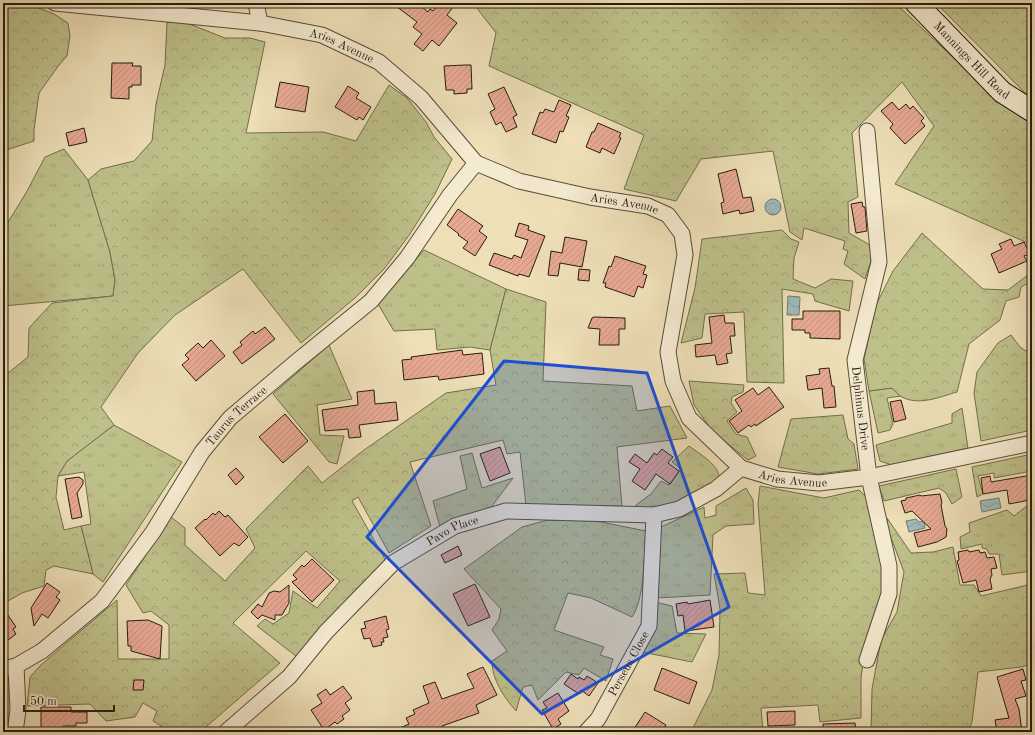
<svg xmlns="http://www.w3.org/2000/svg" width="1035" height="735" viewBox="0 0 1035 735" font-family="'Old Standard TT',serif">
  <style>
    .grass { fill: url(#grass-tufts); stroke: #726e4d }
    .forest { fill: url(#forest-crowns); stroke: #726e4d }
    .water { fill: url(#water-waves); stroke: #6e7b75 }
    .building { fill: url(#building-hatch); stroke: #251c10 }
    .lines { fill: none; stroke-linecap: round; stroke-linejoin: round }
    .street-casing { stroke: #574d3a; stroke-width: 17 }
    .secondary-casing { stroke: #251c10; stroke-width: 23 }
    .street { stroke: #f4ead0; stroke-width: 15 }
    .secondary { stroke: #f4ead0; stroke-width: 21 }
    .marked { fill: #1d4ed8; fill-opacity: 0.2; stroke: #1d4ed8; stroke-width: 3; stroke-linejoin: round }
    .labels { text-anchor: middle; stroke-width: 3; stroke-linejoin: round; paint-order: stroke }
    .street-label { font-size: 12px; fill: #251c10; stroke: #f4ead0 }
  </style>
  <defs>
    <pattern id="grass-tufts" width="24" height="20" patternUnits="userSpaceOnUse"><rect width="24" height="20" fill="#bec08a"/><path d="M3 7l-1-3M5 7V3M7 7l1-3M15 17l-1-3M17 17v-4M19 17l1-3" fill="none" stroke="#a3a476"/></pattern>
    <pattern id="forest-crowns" width="20" height="18" patternUnits="userSpaceOnUse"><rect width="20" height="18" fill="#bec08a"/><path d="M2 6a3 3 0 1 1 6 0M12 15a3 3 0 1 1 6 0" fill="none" stroke="#a3a476"/></pattern>
    <pattern id="water-waves" width="16" height="10" patternUnits="userSpaceOnUse"><rect width="16" height="10" fill="#9ebab9"/><path d="M0 5q4-4 8 0t8 0" fill="none" stroke="#889f9e"/></pattern>
    <pattern id="building-hatch" width="6" height="6" patternUnits="userSpaceOnUse"><rect width="6" height="6" fill="#e8a993"/><path d="M-1 1l2-2M0 6l6-6M5 7l2-2" fill="none" stroke="#c7917e"/></pattern>
  </defs>
  <rect width="100%" height="100%" fill="#eedfb7"/>
  <filter id="stains"><feTurbulence type="fractalNoise" baseFrequency=".005" numOctaves="4"/><feColorMatrix values="0 0 0 0 .2 0 0 0 0 .09 0 0 0 0 .02 0 0 0 .5 -.17"/></filter>
  <radialGradient id="worn" r=".72"><stop offset=".6" stop-color="#630" stop-opacity="0"/><stop offset="1" stop-color="#630" stop-opacity=".3"/></radialGradient>
  <path class="grass" d="M64 149 88 180 110 252 115 280 113 296 3 306V228L5 227 26 193 45 157Z
    M424 250 506 289 490 350 470 347 437 350 435 329 394 331 378 304Z
    M329 345 352 399 317 405 320 435 344 436 337 464 329 462 273 394Z
    M892 388 901 396 887 398 893 424 890 430 878 433 869 391Z
    M962 408 968 448 892 465 880 461 876 445 952 423V414Z
    M114 425 182 462 103 582 93 574 81 526 91 524 84 472 58 476 67 461Z
    M689 446C701 455 718 464 720 479L684 503 637 511 636 505 651 494 661 481 669 485 681 469 672 462Z
    M472 453 482 488 513 478 489 510 440 527 433 501 467 489 460 456Z
    M1032 454V471L994 478V473L978 476 983 494 977 497 972 467Z
    M956 469 962 497 952 504 946 493 939 488 884 501 879 486Z
    M746 488 753 500 754 524 726 526 713 535 710 595 657 598 656 533 663 526 704 507 705 518 716 515V506Z
    M1032 502V571L1002 575 999 554H989L987 549 982 548V544L961 549 960 537 970 532 969 523 1007 510 1014 516Z
    M655 602 672 606 677 633 706 634 692 662 642 652Z"/>
  <path class="forest" d="M3 3H34V6L54 14 68 23 70 36 67 56 59 65 39 93 34 130V141L3 151Z
    M473 3H895L958 62 1032 121V245L895 184 934 126 902 82 852 133 858 197 848 202 849 233 875 248 865 279 844 264 848 251 843 249 845 241 804 228 802 240 790 232 773 151 701 159 676 201 624 189 644 135 489 66 496 33Z
    M936 3H1032V99L1030 98Z
    M167 22 187 23 225 38H250L265 42 246 133 323 132 356 141 389 85 407 98 426 122 434 137 452 159 435 194 410 234 384 269 355 298 301 343 243 269 175 315 138 353 101 407 114 425 67 461 58 476 56 497 64 530 81 526 93 574 54 566 46 570 44 586 22 593 3 604V377L28 357 29 328 52 303 113 296 115 280 110 252 88 180 101 169 134 161 152 141 156 104 165 65Z
    M782 230 791 239 799 242 794 258 793 279 815 288 831 279 853 281 849 311 815 301 813 294 782 289 784 383 747 382 744 312 705 314 702 338 681 343 695 288 702 239Z
    M922 233 983 289 1008 290 1032 272V281L1021 287 1019 297 1006 301 1000 320 969 344 957 392C940 397 919 406 902 397 898 395 895 391 892 388L869 391 864 359 876 305 893 271Z
    M506 289 546 302 543 381 632 386 637 411 670 406 687 438 617 447 622 506H526L520 452 507 454 503 440 410 462 431 526 389 553 358 497 352 501 386 561 296 656 257 626 265 619 273 624 289 613 293 591 317 608 340 581 306 551 233 623 280 663 200 732H171L153 721 157 711 143 703 135 717 106 721 90 704 27 706 30 677 41 665 117 600 118 659H169V625L151 611 143 613 126 585 171 517 185 528V545L225 581 255 548 246 529 308 466 322 483 364 450 446 393 496 385 490 350Z
    M1011 335 1020 347 1032 355V430L981 441 974 393 977 372 998 343Z
    M689 381 744 385 743 392 732 397 731 403 737 412 727 421 736 434 747 437 756 456 748 460 713 432 694 405Z
    M843 415 848 439 854 444 858 469 818 474 778 467 791 419Z
    M760 486 824 498 859 490 871 502 881 550 883 595 865 650 861 678V718L820 722 818 705 761 708 763 731H801V732H691L712 690 719 655 720 609 714 574 745 573 748 593 765 595 758 504Z
    M887 518 911 553 933 552 953 547 960 585H974L981 596 1032 584V664L1021 667 978 672 972 722 968 732H871L872 689 881 640 897 612 904 572 887 527Z
    M548 520 596 521 646 531C644 554 645 598 632 617L591 598 568 593 554 630 604 647 600 655 613 659 606 681 584 668 579 675 566 672 538 700 532 685 523 687 516 711C504 697 492 680 492 661L507 651 492 630 499 619 501 609 464 569 522 527Z"/>
  <path class="water" d="M765 207a8 8 0 1 1 16 0a8 8 0 1 1-16 0Z
    M788 296 800 297 799 315H787Z
    M999 498 1001 508 982 512 980 501Z
    M916 519 919 522 924 521 925 528 909 532 906 521Z"/>
  <path class="building" d="M392 3H417L428 12 430 9 433 11 440 3H456L447 15 457 23 439 46 432 40 423 51 414 44 422 34 413 27 417 22Z
    M112 63H133L132 66H141V85H132V87H129V99L111 98Z
    M465 65H471L472 89H467V93L454 94V90H446L444 66Z
    M280 82 309 87 305 112 275 107Z
    M348 86 359 93 356 98 371 107 363 120 359 117 357 120 335 107Z
    M504 87 517 115 513 117 517 127 506 132 501 122 496 125 490 112 495 109 488 94Z
    M559 100 571 105 566 116 569 117 563 132 560 131 556 143 532 134 540 112 543 113 545 109 554 112Z
    M892 102 899 110 906 104 910 109 913 106 924 118 921 121 925 126 905 144 890 128 893 124 881 111Z
    M598 123 621 133 619 137 621 138 614 154 602 148 600 153 586 147 592 132H594Z
    M84 128 87 142 69 146 66 133Z
    M736 169 743 198 751 197 754 211 740 214 739 210 723 214 721 203 724 202 718 174Z
    M862 202 863 207H865L867 231 856 233 851 204Z
    M458 209 483 226 479 231 487 237 475 256 463 248 468 242 458 235 459 234 447 225Z
    M519 223 529 226 528 230 545 236 529 277 519 274 518 276 489 265 494 253 512 259 514 255 521 258 528 240 515 236Z
    M565 237 587 241 582 267 560 263 558 276 548 275 551 251 562 253Z
    M1011 239 1014 246 1024 242 1030 254 1024 256 1027 261 999 273 991 254 1002 249 999 244Z
    M615 256 646 266 643 274 647 275 643 288 638 286 634 297 605 287 606 283H603L609 266 611 267Z
    M579 269 590 270 589 281 578 280Z
    M803 311H840V339L810 338V333H805V330H792V319H803Z
    M724 315 725 323H734L735 336H730L732 353 726 354 728 363 717 365 715 355 696 357 695 345 712 343 709 317Z
    M594 317 625 318V329H619V345H599L600 329 588 328 592 318Z
    M265 327 275 339 242 364 233 352 242 345 240 342 253 331 255 334Z
    M211 340 225 356 196 381 182 365 189 359 185 355 198 343 203 348Z
    M462 350 463 355 482 353 484 374 439 380 438 376 404 380 402 360 412 359 411 357Z
    M829 368 832 386H834L836 407 824 408 822 388 808 390 806 376 820 374 819 369Z
    M769 387 784 407 756 426 755 424 751 427 749 425 738 433 729 421 742 411 735 400 753 388 758 395Z
    M374 390 375 404 396 402 398 420 359 425 361 437 349 438 348 429 325 431 322 410 358 405 357 392Z
    M901 400 906 419 894 422 890 402Z
    M285 414 308 441 283 463 259 437Z
    M500 447 510 473 490 481 480 454Z
    M662 449 673 457 668 463 679 471 670 484 656 474 645 490 632 481 640 469 629 462 635 454 647 463 654 453 657 455Z
    M236 468 244 477 236 485 228 475Z
    M1032 475V492L1029 493 1030 500 1009 504 1007 490 983 494 981 478 990 476 991 482Z
    M79 477 83 480V484L77 493 82 517 72 519 65 479Z
    M940 494 942 503 941 505 945 526 947 529 946 537 937 542 918 547 914 533 931 529 912 511 905 513 901 501 906 500V498L920 495 921 496Z
    M219 511 225 517 228 515 248 537 239 546 234 543 220 556 195 528 205 519 206 520 213 513 215 515Z
    M458 546 462 555 445 563 441 555Z
    M968 550 969 552 979 550 980 553 985 552 987 558 994 557 997 568 991 569 992 575 990 579 992 589 979 592 976 580 963 583 957 561 959 560 958 552Z
    M312 559 334 580 312 602 292 582 297 579 293 575 302 565 304 567Z
    M47 583 60 592 56 597 60 600 48 618 42 614 34 626 31 608Z
    M475 584 490 617 468 626 453 594Z
    M289 585V603L282 615H275V620L262 615 258 619 251 612 258 604 262 607 269 593 274 591 280 592Z
    M710 600 714 627 685 631 683 615 678 616 676 604 687 602 688 604Z
    M3 608 16 627 13 629 16 634 3 644Z
    M386 616 389 629 386 630 388 637 383 638 384 642H381L382 645 373 647 370 638 364 639 361 629 366 628 364 622Z
    M148 620 162 626 160 659 131 651V646H128L127 621Z
    M483 667 497 695 476 705 479 713 442 726 444 732H391L409 724 406 718 415 714 413 710 429 703 423 686 435 682 442 699 474 688 467 674Z
    M662 668 697 682 689 704 654 690Z
    M1023 669 1026 680 1021 681 1026 696 1015 699 1019 709 1022 732H997L995 720 1009 718 997 677Z
    M571 674 578 679 579 677 584 680 587 676 598 683 589 696 581 690 579 694 564 684Z
    M134 680H144L143 690H133Z
    M343 686 352 698 345 703 350 710 342 716 344 719 337 724 335 722 324 730 311 710 322 703 317 695 326 689 330 695Z
    M558 693 569 711 558 719 561 724 553 729 542 710 547 708 543 702Z
    M41 707H71V712H87V723H76V726H63V729L54 730V732H41Z
    M795 711V725L768 726 767 712Z
    M645 712 666 725 661 732H632Z
    M855 723 856 732H823V724Z"/>
  <g class="lines">
    <g class="street-casing">
      <g id="street">
        <path id="s1" d="M55 3 260 23 322 35 379 62 421 98 476 163 519 181 590 197 648 206 668 215 682 234 685 255 668 352 673 381 689 418 741 468 777 479 819 483 869 477 1032 443"/>
        <path d="M256 3 260 23"/>
        <path id="s2" d="M867 131 879 262 855 360 869 477 889 566V594L867 660"/>
        <path id="s3" d="M3 669 16 666 42 651 102 601 153 532 202 452 230 418 296 362 371 301 407 258 450 195 476 163"/>
        <path d="M15 732 18 710 16 666"/>
        <path id="s4" d="M226 732 289 677 326 632 393 563 455 526 506 511 654 515 679 509 716 489 741 468"/>
        <path id="s5" d="M586 732 598 719 649 626 654 515"/>
      </g>
    </g>
    <g class="secondary-casing">
      <g id="secondary">
        <path id="s6" d="M916 3 1002 92 1032 111"/>
      </g>
    </g>
    <use href="#street" class="street"/>
    <use href="#secondary" class="secondary"/>
  </g>
  <path class="marked" d="M504 361 647 373 729 607 542 714 367 537Z"/>
  <g class="labels">
    <g class="street-label">
      <text dy="4" stroke="none"><textPath href="#s1" startOffset="291">Aries Avenue</textPath></text>
      <text dy="4" stroke="none"><textPath href="#s6" startOffset="80">Mannings Hill Road</textPath></text>
      <text dy="4" stroke="none"><textPath href="#s1" startOffset="627">Aries Avenue</textPath></text>
      <text dy="4" stroke="none"><textPath href="#s2" startOffset="281">Delphinus Drive</textPath></text>
      <text dy="4" stroke="none"><textPath href="#s3" startOffset="351">Taurus Terrace</textPath></text>
      <text dy="4" stroke="none"><textPath href="#s1" startOffset="1011">Aries Avenue</textPath></text>
      <text dy="4" stroke="none"><textPath href="#s4" startOffset="306">Pavo Place</textPath></text>
      <text dy="4" stroke="none"><textPath href="#s5" startOffset="81">Perseus Close</textPath></text>
    </g>
  </g>
  <rect width="1035" height="735" fill="none" stroke="#eedfb7" stroke-width="16"/>
  <rect x="4" y="4" width="1027" height="727" fill="none" stroke="#251c10" stroke-width="2"/>
  <rect x="8" y="8" width="1019" height="719" fill="none" stroke="#251c10"/>
  <path d="M24 705v6h90v-6" fill="none" stroke="#251c10" stroke-width="2"/>
  <text x="30" y="705" font-size="12" fill="#251c10" stroke="#f4ead0" stroke-width="3" paint-order="stroke">50 m</text>
  <rect width="100%" height="100%" filter="url(#stains)"/>
  <rect width="100%" height="100%" fill="url(#worn)"/>
</svg>
